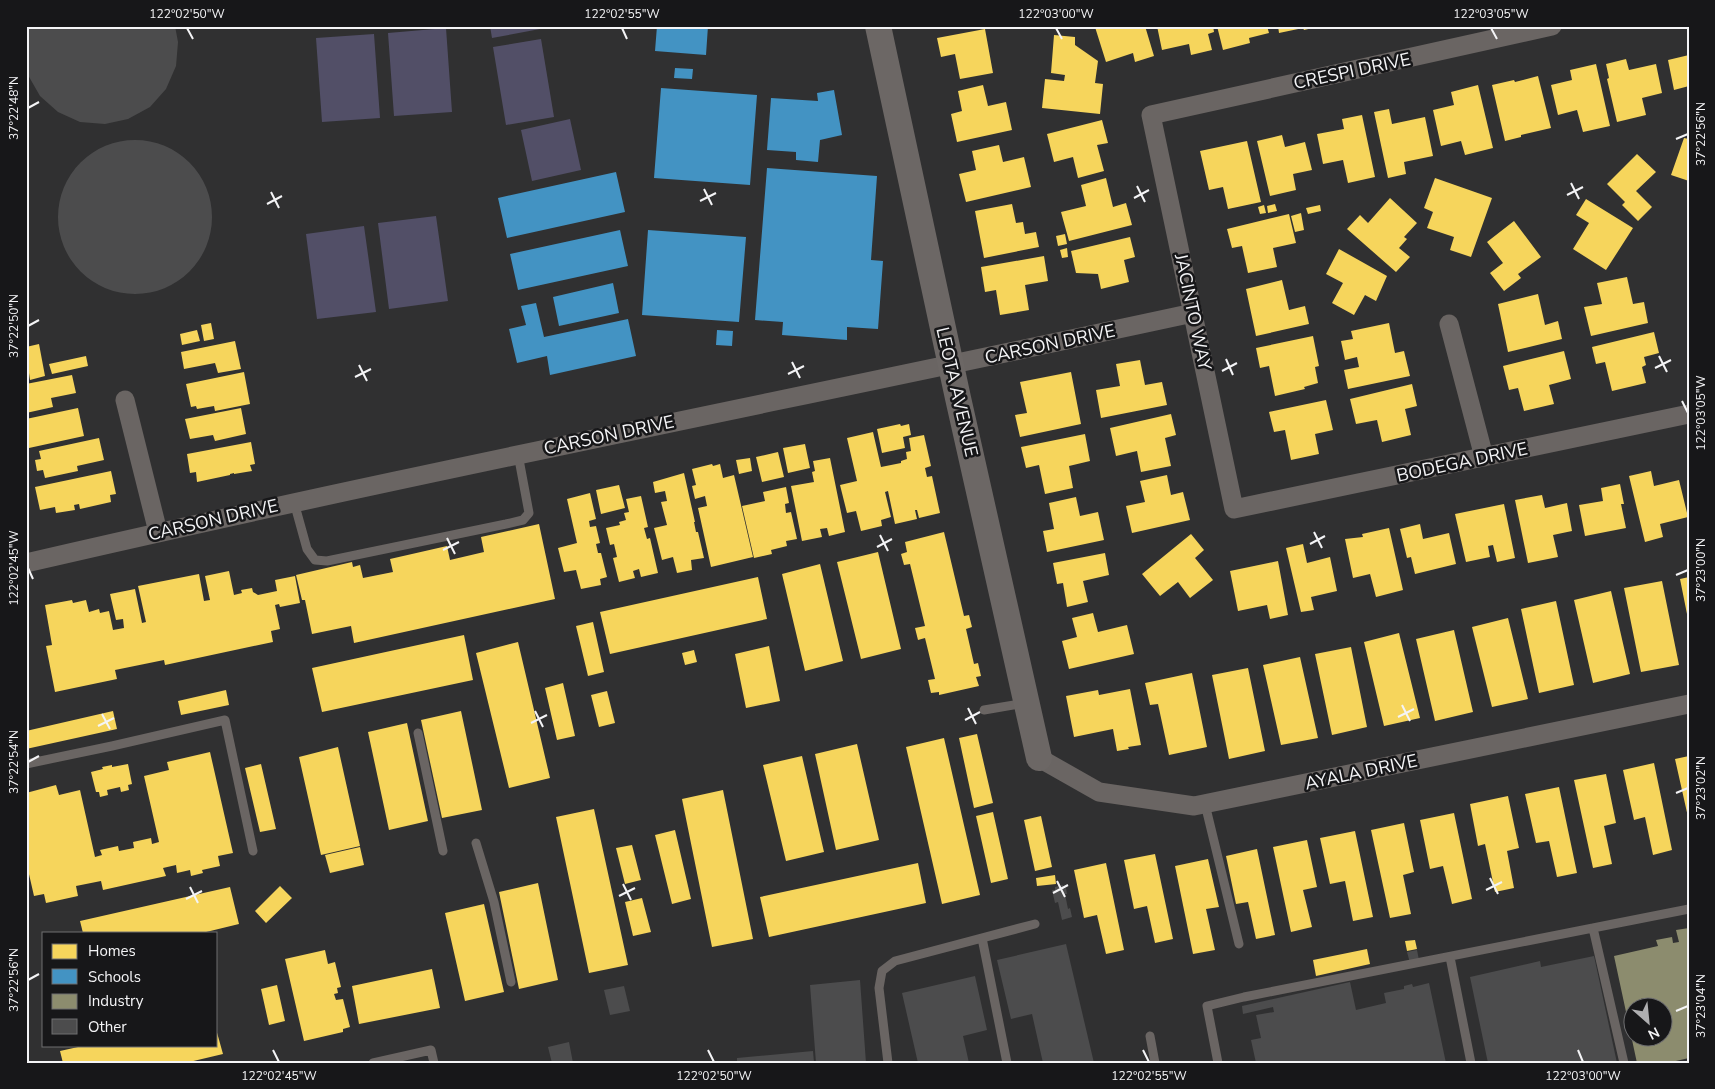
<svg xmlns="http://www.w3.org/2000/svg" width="1715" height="1089" viewBox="0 0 1715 1089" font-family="'Nunito Sans',sans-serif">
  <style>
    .green { fill: #524f67 }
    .homes { fill: #f6d55c }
    .schools { fill: #4393c3 }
    .industry { fill: #8c8c6e; fill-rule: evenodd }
    .building { fill: #4c4c4d }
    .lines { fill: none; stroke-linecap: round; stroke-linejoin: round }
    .lane { stroke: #6a6563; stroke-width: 9 }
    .street { stroke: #6a6563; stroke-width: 19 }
    .secondary { stroke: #6c6765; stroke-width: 26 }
    .ticks { fill: none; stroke: #f4f4f6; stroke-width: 2 }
    .labels { text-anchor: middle; stroke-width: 5; stroke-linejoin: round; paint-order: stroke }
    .street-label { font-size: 18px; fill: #f4f4f6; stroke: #171719 }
    .neatline { fill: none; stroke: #f4f4f6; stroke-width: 2 }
    .ticks-label { font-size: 12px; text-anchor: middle; fill: #f4f4f6 }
  </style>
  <rect width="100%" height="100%" fill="#303031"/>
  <path class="green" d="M490 26H540V29L492 38Z
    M446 28 452 112 394 116 388 33Z
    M374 34 380 118 322 122 316 38Z
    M541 39 554 117 506 125 493 47Z
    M570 119 581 170 532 181 521 130Z
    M436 216 448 301 389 309 378 223Z
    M364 226 376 312 317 319 306 234Z"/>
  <path class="homes" d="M1099 26H1145L1154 56 1135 62 1133 53 1106 62 1095 27Z
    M1157 26H1213L1214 32 1208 34 1212 50 1191 55 1189 44 1162 50Z
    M1217 26H1267L1269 33 1249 38 1250 43 1223 50Z
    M1278 26H1317V27L1304 30 1303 28 1279 33Z
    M985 29 993 73 960 79 955 54 941 57 937 38Z
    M1054 35 1075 37V45L1098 61 1095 83 1103 84 1100 114 1042 108 1045 79 1064 81 1065 75 1051 73Z
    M1689 55V86L1674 90 1668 60Z
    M1626 59 1629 70 1656 64 1662 93 1642 98 1646 115 1617 122 1607 79 1609 78 1606 64Z
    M1596 64 1610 126 1583 132 1577 110 1558 115 1551 85 1572 80 1570 70Z
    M1538 76 1551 128 1521 135V137L1505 141 1492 85 1514 80 1515 82Z
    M983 85 988 106 1006 102 1012 130 957 142 951 114 962 111 958 91Z
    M1478 85 1493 148 1465 155 1461 141 1441 146 1433 110 1454 105 1451 92Z
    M1389 109 1392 124 1425 117 1433 156 1404 162 1406 174 1388 178 1374 112Z
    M1362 115 1375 177 1348 183 1343 160 1323 164 1317 134 1344 129 1342 119Z
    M1102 120 1108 143 1097 145 1104 171 1078 178 1073 157 1054 162 1047 134Z
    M1282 135 1285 147 1305 142 1312 170 1293 174 1296 190 1270 196 1257 141Z
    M1684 138 1689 139V181L1671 175Z
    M1247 141 1261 202 1228 209 1223 187 1209 190 1200 151Z
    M999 145 1003 162 1024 157 1031 187 966 202 959 174 976 170 972 151Z
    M1637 154 1656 172 1636 191 1652 207 1638 221 1622 205 1625 202 1607 184Z
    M1106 178 1113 207 1126 203 1132 225 1069 241 1061 212 1086 206 1081 185Z
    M1435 178 1492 198 1471 257 1450 250 1454 237 1427 228 1433 212 1424 208Z
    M1390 198 1417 223 1404 237 1407 239 1399 248 1410 257 1396 272 1347 229 1360 215 1368 223Z
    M1586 199 1633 228 1606 270 1573 249 1589 223 1576 215Z
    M1012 204 1016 223 1023 222 1025 234 1036 232 1039 247 984 258 975 211Z
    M1275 204 1277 211 1268 213 1267 206Z
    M1264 205 1266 213 1260 214 1258 207Z
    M1320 205 1321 211 1308 214 1306 208Z
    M1301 213 1304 230 1295 232 1291 216Z
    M1289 214 1296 243 1273 248 1277 267 1248 273 1242 246 1232 248 1227 229Z
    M1514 221 1541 257 1518 274 1521 278 1504 291 1490 273 1503 263 1487 242Z
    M1065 234 1067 244 1058 246 1056 236Z
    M1130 237 1135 257 1124 260 1129 282 1101 289 1098 274 1076 273 1071 251Z
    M1067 248 1068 257 1062 258 1060 250Z
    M1339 249 1387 276 1376 301 1365 295 1354 315 1332 303 1343 283 1326 274Z
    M1044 256 1048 281 1025 285 1029 310 1000 315 996 290 985 292 981 267Z
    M1627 277 1633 304 1644 302 1648 323 1591 336 1584 307 1602 304 1597 283Z
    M1282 280 1289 310 1305 306 1309 324 1256 336 1246 289Z
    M1538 294 1545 325 1558 321 1562 339 1508 352 1498 304Z
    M211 323 214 339 204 341 201 325Z
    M1389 323 1395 353 1404 351 1410 376 1348 389 1344 370 1359 367 1357 357 1345 360 1341 341 1353 339 1351 331Z
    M197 330 200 341 182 345 180 334Z
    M1654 332 1659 353 1644 357 1646 365 1642 367 1646 383 1612 391 1605 362 1596 364 1592 347Z
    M1313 336 1319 366 1315 367 1318 383 1304 387 1305 389 1275 396 1269 366 1260 368 1256 348Z
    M235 341 241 369 218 373 215 363 184 369 181 352Z
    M39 344 45 376 30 380 29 373 26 374V347Z
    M1564 351 1571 379 1549 385 1554 404 1524 411 1518 388 1509 390 1503 366Z
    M86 356 88 366 52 374 49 364Z
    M1140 360 1145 385 1162 382 1167 405 1101 418 1096 390 1120 386 1116 364Z
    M244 372 250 404 215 411 214 406 197 409 196 406 191 407 186 384Z
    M1071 372 1081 424 1020 437 1015 415 1027 413 1020 382Z
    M72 375 76 393 51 398 53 407 26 413V384Z
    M1412 384 1417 406 1405 409 1411 435 1382 442 1377 420 1356 424 1350 399Z
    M1326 400 1333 430 1315 434 1319 454 1291 460 1285 430 1274 432 1269 412Z
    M78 408 84 436 29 448 26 436V419Z
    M241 408 246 434 215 441 213 435 190 439 185 419Z
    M1171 414 1176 435 1165 438 1171 466 1141 472 1137 451 1116 456 1110 428Z
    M900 424 901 426 909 424 911 435 903 437 905 448 882 453 877 429Z
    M873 432 881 467 901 463V461L907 459 906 452 911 451 909 438 924 435 931 466 925 468 927 477 932 476 940 513 919 518 917 510H915L917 519 895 524 888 491 885 492 891 517 881 520 882 526 861 531 856 511 847 513 840 485 857 481 847 438Z
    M1085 434 1090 461 1069 466 1073 488 1045 494 1039 465 1026 468 1021 447Z
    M99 438 104 460 77 466 78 471 45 478 43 470 37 471 35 460 41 459 39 451Z
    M251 442 255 464 250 465 252 471 234 474V473L230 474V475L197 482 196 472 190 473 187 454Z
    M805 444 810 468 788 473 783 448Z
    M778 452 784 477 762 482 756 457Z
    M750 458 752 471 739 474 736 460Z
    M830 458 845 532 829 536 827 528 820 529 822 537 802 541 791 486 814 482 812 472 815 471 813 461Z
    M712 464 713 466 720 464 723 478 734 475 753 557 711 567 698 508 707 506 705 496 695 499 692 486 696 485 692 469Z
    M111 471 116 494 110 495 111 502 80 509 79 504 74 505 75 510 56 513 55 507 40 510 35 487Z
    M1651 471 1654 486 1679 480 1688 517 1660 524 1663 537 1645 542 1629 476Z
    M684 473 695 522H694L696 532H698L704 558 691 560 692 570 677 573 673 557 662 560 654 528 667 525 661 502 667 501 665 491 655 493 653 482Z
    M1167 475 1171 495 1183 492 1190 520 1132 533 1126 506 1145 502 1140 481Z
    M1620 484 1624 504H1621L1626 528 1585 536 1579 505 1603 501 1601 488Z
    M619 485 625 508 601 514 596 490Z
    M786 487 789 503 785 504 786 513 791 512 797 539 786 541 787 546 771 550 772 554 754 558 742 506 765 501 763 492Z
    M590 493 596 519 589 521 590 527 596 526 600 543 596 544 598 553H601L607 577 600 579 601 585 581 589 576 570 564 572 558 548 577 543 567 499Z
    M1542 495 1545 508 1567 503 1572 531 1553 535 1558 557 1528 563 1515 500Z
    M641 496 648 527 644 528 647 539 650 538 658 573 641 577 639 569 633 571 635 578 619 582 613 558 617 557 614 544 610 545 606 528 620 525 619 522 626 520 624 513 629 512 626 499Z
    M1076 497 1080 516 1098 512 1104 540 1047 552 1043 531 1054 529 1049 503Z
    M1504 504 1515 558 1497 562 1493 545 1488 546 1490 557 1466 562 1455 514Z
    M539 524 555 599 354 643 351 626 312 634 305 600H302L296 575 352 562 353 567 360 565 363 578 393 572 390 559 447 546 450 560 484 552 481 537Z
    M1420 524 1423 539 1449 533 1456 564 1415 574 1411 557 1407 558 1400 529Z
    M1389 528 1403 590 1376 597 1370 574 1353 578 1345 539 1363 537 1362 534Z
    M944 532 964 616 969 615 972 627 966 629 974 664 978 663 981 676 976 677 979 686 939 695V692L931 693 928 680 935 679 925 638 918 640 915 628 925 626 910 564 904 565 901 554 907 552 905 542Z
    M1191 534 1204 550 1195 558 1213 580 1190 598 1178 582 1160 596 1142 574Z
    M1303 544 1307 563 1330 557 1337 591 1311 597 1314 610 1301 612 1286 548Z
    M878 552 901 649 861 659 837 562Z
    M1105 553 1109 575 1083 581 1088 602 1067 607 1063 583 1057 584 1053 563Z
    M1278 561 1288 615 1270 619 1267 605 1238 611 1230 571Z
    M820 564 843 661 805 671 782 574Z
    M229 571 234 595 242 593 241 590 252 588 253 592 258 595 277 591 275 580 295 576 300 603 280 607 279 604 275 605 280 629 271 631 273 642 165 665 164 660 115 670 117 679 55 692 46 646 52 645 45 605 72 600 73 603 86 600 89 612 99 609 100 613 109 611 113 630 124 628 123 619 116 620 110 594 135 589 142 623 146 622 138 586 199 574 204 601 210 600 205 576Z
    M758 577 767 619 610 654 600 612Z
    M1689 577V619H1688L1680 579Z
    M1662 581 1679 665 1641 672 1624 588Z
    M1611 591 1630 674 1593 683 1574 600Z
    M1556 601 1574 685 1539 693 1521 609Z
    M1093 613 1098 632 1127 625 1134 654 1069 669 1062 641 1077 637 1072 618Z
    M1508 618 1528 699 1492 707 1472 627Z
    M593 622 604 672 588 676 576 626Z
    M1454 630 1473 712 1435 721 1416 639Z
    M1399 633 1420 718 1384 726 1364 642Z
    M464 635 473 680 322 712 312 668Z
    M518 642 550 778 509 788 476 653Z
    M769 646 780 701 746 708 735 654Z
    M1351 647 1367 727 1332 735 1315 654Z
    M694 650 697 662 685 665 682 653Z
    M1300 657 1318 738 1281 745 1263 665Z
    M1248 668 1265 751 1229 759 1212 675Z
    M1192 673 1207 747 1169 755 1158 704 1150 705 1145 683Z
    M563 683 575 736 557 740 545 688Z
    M1130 689 1141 745 1128 747 1129 749 1117 751 1113 729 1074 737 1066 696 1098 690 1099 695Z
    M226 690 229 705 181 715 178 701Z
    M607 691 615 723 599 727 591 695Z
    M113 711 117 729 26 749V731Z
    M461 711 482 810 442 818 421 720Z
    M407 723 428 821 389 830 368 732Z
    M977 734 993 803 974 808 959 738Z
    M944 738 980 895 942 904 906 747Z
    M857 744 879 840 836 850 815 754Z
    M338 747 360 846 321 855 299 757Z
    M210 752 233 853 218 856 220 866 202 870 203 873 191 876 190 870 177 873 176 865 163 868 166 876 103 890 101 881 76 886 78 896 46 903 44 894 34 896 26 861V793L56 785 59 795 80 790 95 857 102 855 100 850 118 846 119 851 134 848 133 842 151 838 152 844 159 842 144 776 169 770 167 762Z
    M802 756 824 852 786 861 763 765Z
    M1689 756V817H1688L1675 759Z
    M1654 763 1672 850 1653 855 1645 817 1634 820 1623 770Z
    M128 764 132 784 128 785 129 790 121 792 120 787 107 790 108 795 100 797 99 792H96L91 772 103 769 102 767 112 765V767Z
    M261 764 276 829 260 832 245 768Z
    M1606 774 1616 823 1604 826 1612 864 1593 868 1574 780Z
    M1559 787 1577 873 1557 877 1549 841 1536 843 1525 794Z
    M723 790 753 939 712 947 682 799Z
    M1508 796 1519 848 1507 851 1514 888 1495 892 1485 844 1478 846 1470 804Z
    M594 809 628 965 589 973 556 817Z
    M993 812 1008 879 991 883 976 816Z
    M1454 813 1472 899 1452 904 1443 866 1430 869 1420 820Z
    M1041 816 1052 867 1035 871 1024 820Z
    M1404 823 1414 872 1403 875 1411 914 1390 918 1371 830Z
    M675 830 691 899 672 904 655 835Z
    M1355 831 1373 917 1353 921 1345 881 1330 884 1320 838Z
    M1307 840 1317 887 1303 890 1312 927 1291 932 1273 847Z
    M632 845 641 880 625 884 616 848Z
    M360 847 364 865 330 873 325 855Z
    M1257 849 1275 935 1256 939 1248 902 1236 904 1226 856Z
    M1155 854 1173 939 1155 943 1147 906 1134 909 1124 860Z
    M1208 859 1219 907 1206 909 1215 950 1193 954 1175 866Z
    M918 863 926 903 769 937 760 897Z
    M1106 863 1124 950 1106 954 1097 915 1084 918 1074 870Z
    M1055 875 1056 884 1037 886 1036 878Z
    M538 883 558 980 519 989 499 892Z
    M280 886 292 898 266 923 255 911Z
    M230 887 239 924 202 933H83L80 921Z
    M642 898 651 932 633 936 625 902Z
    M484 904 504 992 465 1001 445 913Z
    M1415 940 1417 949 1407 951 1405 941Z
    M1367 949 1370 964 1316 976 1313 960Z
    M325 950 328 964 335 962 341 987 337 988 338 993 334 994 336 1000 343 999 350 1027 343 1029V1032L304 1041 285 959Z
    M432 969 440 1008 359 1024 352 986Z
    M277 985 285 1021 269 1025 261 989Z
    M216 1029 223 1054 185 1063H63L60 1051 87 1045H216Z"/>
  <path class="schools" d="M657 26H708L706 55 655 51Z
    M675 68 693 69 692 79 674 78Z
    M661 88 757 95 750 185 654 178Z
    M834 90 842 135 820 140 818 162 796 160V152L767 150 771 98 818 101 817 93Z
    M767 168 877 176 871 260 883 261 878 329 847 327V340L782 335 783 322 755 320Z
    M616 172 625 212 507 238 498 198Z
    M620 230 628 266 518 290 510 254Z
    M648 230 746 237 739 322 642 315Z
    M613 283 619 313 559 326 553 297Z
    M536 303 544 337 628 319 636 356 550 375 547 356 517 363 509 329 526 325 521 306Z
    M717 330 733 331 732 346 716 345Z"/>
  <path class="industry" d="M1689 928V1058L1667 1063H1637L1614 956 1658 946 1656 940 1672 937 1673 943 1679 942 1676 930ZM1632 1006H1662V1036H1632Z"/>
  <path class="building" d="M26 26H175L178 42 176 66 166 89 150 107 128 119 105 124 80 122 58 112 40 96 28 75 26 68Z
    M58 217a77 77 0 1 1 154 0a77 77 0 1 1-154 0Z
    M1063 885 1064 889 1066 888 1067 894H1065L1068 909 1070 908 1072 917 1062 920 1058 902 1055 903 1052 890H1055V887Z
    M1066 944 1094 1063H1043L1032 1014 1011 1019 997 960Z
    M1417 950 1419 960 1410 963 1407 952Z
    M1594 956 1617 1063H1488L1470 977 1540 961 1541 967Z
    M975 976 987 1030 963 1036 969 1063H918L902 993Z
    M860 980 866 1063H816L810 985Z
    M1350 982 1356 1010 1386 1003 1384 993 1404 989V986L1412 984 1413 987 1429 983 1446 1063H1256L1251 1040 1261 1038 1256 1015 1274 1012 1273 1007 1243 1014 1242 1006Z
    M624 986 630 1011 610 1015 604 990Z
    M569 1042 573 1063H552L548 1047Z
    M813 1051 814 1063H737V1058Z"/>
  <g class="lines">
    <path class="lane" d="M294 502 307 549 315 560 327 561 506 524 523 520 529 513 518 454
      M984 710 1025 703
      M418 733 443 851
      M26 764 112 746 225 720 253 851
      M1205 804 1239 944
      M476 843 494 902 511 982
      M1593 928 1624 1063
      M982 938 1007 1063
      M1450 957 1471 1063
      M1150 1036 1155 1063
      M373 1063 431 1050 434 1063
      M888 1063 879 988 882 971 895 961 1035 924
      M1218 1063 1207 1006 1244 997 1689 909"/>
    <path class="street" d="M1552 26 1151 115 1234 509 1689 414
      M1449 324 1484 457
      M125 400 158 532
      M26 563C414 473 804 397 1193 313
      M1039 758 1099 792 1194 806 1689 704"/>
    <path class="secondary" d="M878 26 958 398 1039 758"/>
  </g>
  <path class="ticks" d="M187 28 193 39M622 28 627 39M1056 28 1062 39M1491 28 1497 39M28 108 39 102M1676 139 1688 134M1571 183 1579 199M1137 186 1145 202M704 189 712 205M271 192 279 208M1567 195 1583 187M1134 198 1149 190M700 201 716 193M267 204 282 196M28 326 39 320M1659 356 1667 372M1226 359 1233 375M792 362 800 378M359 365 367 381M1655 368 1671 360M1222 371 1237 363M788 374 804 366M355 377 371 369M1682 401 1688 413M1314 532 1322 548M880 535 888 551M447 538 455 554M1310 544 1325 536M877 547 892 539M443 550 459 542M28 568 33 579M1676 575 1688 570M1402 705 1410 721M968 708 976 724M535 711 543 727M102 714 110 729M1398 717 1414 709M965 720 980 712M531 723 547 715M98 726 114 718M28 762 39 756M1676 793 1688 788M1490 878 1498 894M1057 881 1065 897M623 884 631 900M190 887 198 903M1486 890 1502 882M1053 893 1068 885M619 896 635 888M186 899 202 891M28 980 39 974M1676 1011 1688 1006M273 1050 279 1062M708 1050 714 1062M1143 1050 1149 1062M1578 1050 1583 1062"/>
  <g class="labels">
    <g class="street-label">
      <text transform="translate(1352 71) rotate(-12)" y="6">CRESPI DRIVE</text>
      <text transform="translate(1193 312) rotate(78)" y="6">JACINTO WAY</text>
      <text transform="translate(1050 344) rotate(-12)" y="6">CARSON DRIVE</text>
      <text transform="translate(957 392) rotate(77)" y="6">LEOTA AVENUE</text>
      <text transform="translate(609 435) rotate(-12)" y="6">CARSON DRIVE</text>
      <text transform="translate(1462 462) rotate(-12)" y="6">BODEGA DRIVE</text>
      <text transform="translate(213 520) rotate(-13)" y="6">CARSON DRIVE</text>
      <text transform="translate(1361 772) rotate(-12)" y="6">AYALA DRIVE</text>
    </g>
  </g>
  <rect width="1715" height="1089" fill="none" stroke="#171719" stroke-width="55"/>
  <rect x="42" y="932" width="175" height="115" fill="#171719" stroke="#6f6f71"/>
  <rect x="52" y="944" width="25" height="15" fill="#f6d55c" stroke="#6f6f71"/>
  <text x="88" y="956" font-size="15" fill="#f4f4f6">Homes</text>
  <rect x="52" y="969" width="25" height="15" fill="#4393c3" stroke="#6f6f71"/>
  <text x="88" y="982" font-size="15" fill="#f4f4f6">Schools</text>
  <rect x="52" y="994" width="25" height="15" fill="#8c8c6e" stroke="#6f6f71"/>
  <text x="88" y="1006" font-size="15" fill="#f4f4f6">Industry</text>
  <rect x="52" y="1019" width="25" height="15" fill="#4c4c4d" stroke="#6f6f71"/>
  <text x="88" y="1032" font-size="15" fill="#f4f4f6">Other</text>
  <g transform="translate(1648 1022) rotate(153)"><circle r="24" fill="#171719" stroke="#6f6f71"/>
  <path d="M0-4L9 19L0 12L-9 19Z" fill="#afafb1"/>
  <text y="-8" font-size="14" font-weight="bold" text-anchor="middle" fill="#f4f4f6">N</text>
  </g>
  <rect x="28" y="28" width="1660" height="1034" class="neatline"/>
  <g class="ticks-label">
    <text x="187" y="18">122°02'50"W</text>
    <text x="622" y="18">122°02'55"W</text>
    <text x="1056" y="18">122°03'00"W</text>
    <text x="1491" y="18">122°03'05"W</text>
    <text transform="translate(14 108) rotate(-90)" y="4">37°22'48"N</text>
    <text transform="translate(1701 134) rotate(-90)" y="4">37°22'56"N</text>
    <text transform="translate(14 326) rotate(-90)" y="4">37°22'50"N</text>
    <text transform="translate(1701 413) rotate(-90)" y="4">122°03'05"W</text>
    <text transform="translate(14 568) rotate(-90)" y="4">122°02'45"W</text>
    <text transform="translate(1701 570) rotate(-90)" y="4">37°23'00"N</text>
    <text transform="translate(14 762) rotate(-90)" y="4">37°22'54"N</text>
    <text transform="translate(1701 788) rotate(-90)" y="4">37°23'02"N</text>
    <text transform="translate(14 980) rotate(-90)" y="4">37°22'56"N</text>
    <text transform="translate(1701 1006) rotate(-90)" y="4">37°23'04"N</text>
    <text x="279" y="1080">122°02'45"W</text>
    <text x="714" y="1080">122°02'50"W</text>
    <text x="1149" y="1080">122°02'55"W</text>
    <text x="1583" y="1080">122°03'00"W</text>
  </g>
</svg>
